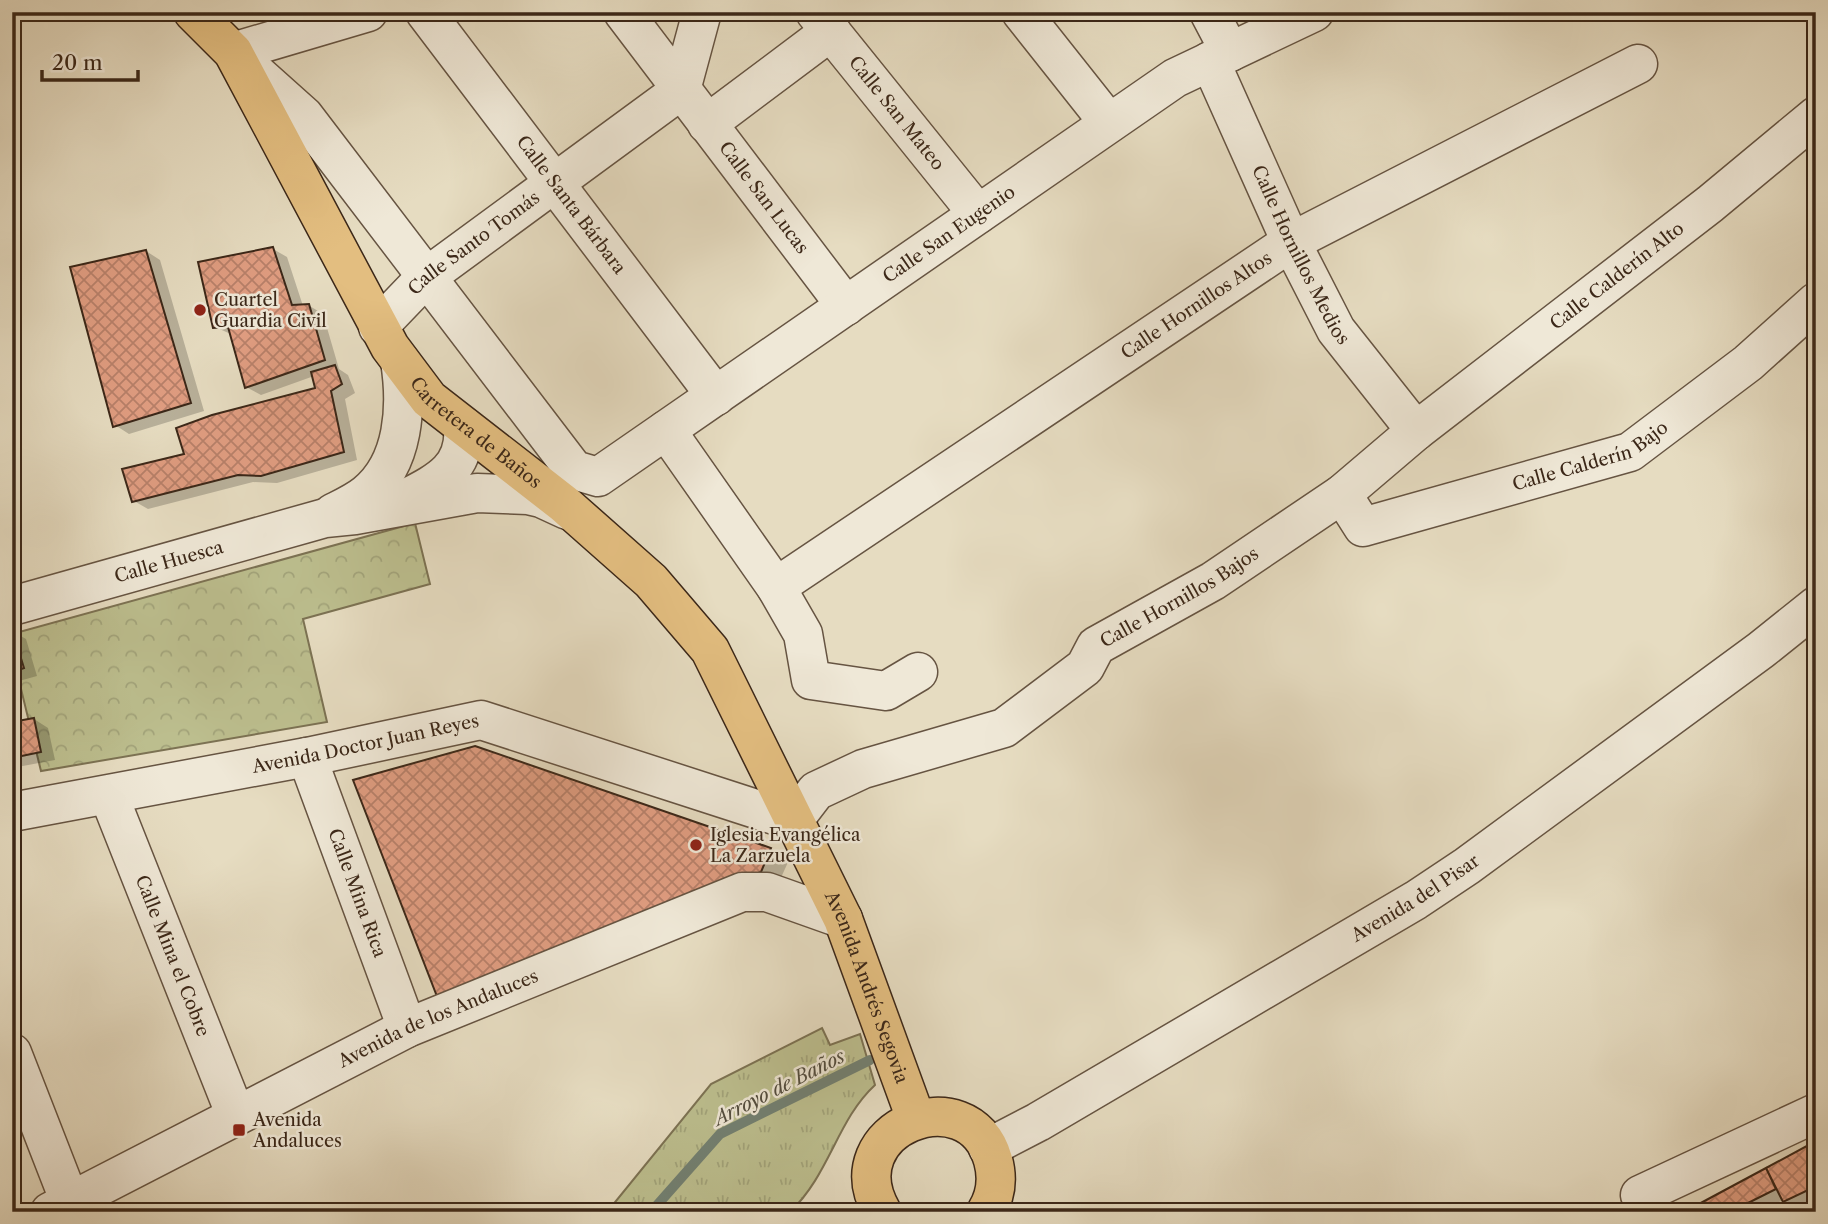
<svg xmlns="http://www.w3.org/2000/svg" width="1828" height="1224" viewBox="0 0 1828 1224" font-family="'Libre Caslon Text',serif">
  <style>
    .grass { fill: url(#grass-tufts); stroke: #7c7253; stroke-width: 2 }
    .park { fill: url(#park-crowns); stroke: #7c7253; stroke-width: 2 }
    .shadow { fill: #0003 }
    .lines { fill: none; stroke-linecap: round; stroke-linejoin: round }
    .stream { stroke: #728072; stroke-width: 10 }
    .building { fill: url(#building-cross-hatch); stroke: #3b2718; stroke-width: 2 }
    .minor-casing { stroke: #665442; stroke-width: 41 }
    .major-casing { stroke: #3b2718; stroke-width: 41 }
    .minor { stroke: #efe8d7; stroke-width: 38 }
    .major { stroke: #e3be80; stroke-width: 38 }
    .poi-dot { fill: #8f2418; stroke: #efe8d7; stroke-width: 2.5 }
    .labels { text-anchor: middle; stroke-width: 5; stroke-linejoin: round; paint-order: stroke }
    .street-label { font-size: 18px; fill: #3b2718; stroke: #efe8d7 }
    .poi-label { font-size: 18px; fill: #3b2718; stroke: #efe8d7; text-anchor: start }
    .water-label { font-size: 19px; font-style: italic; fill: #524c3e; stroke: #efe8d7 }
  </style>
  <defs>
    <pattern id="grass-tufts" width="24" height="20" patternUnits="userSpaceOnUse" patternTransform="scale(1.75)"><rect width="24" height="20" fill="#bcbe8e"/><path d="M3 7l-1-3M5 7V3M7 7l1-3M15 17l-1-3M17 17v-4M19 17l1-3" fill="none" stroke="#a2a37a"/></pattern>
    <pattern id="park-crowns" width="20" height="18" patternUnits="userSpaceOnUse" patternTransform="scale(1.75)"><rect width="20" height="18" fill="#bcbe8e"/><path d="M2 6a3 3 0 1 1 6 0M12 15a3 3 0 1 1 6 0" fill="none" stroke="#a2a37a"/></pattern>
    <pattern id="building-cross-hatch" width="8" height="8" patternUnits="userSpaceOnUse" patternTransform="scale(1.75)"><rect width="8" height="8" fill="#e09d81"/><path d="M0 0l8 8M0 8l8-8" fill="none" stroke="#b78069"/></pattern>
  </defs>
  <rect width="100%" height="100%" fill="#e6dcc1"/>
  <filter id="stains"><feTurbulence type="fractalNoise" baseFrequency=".00286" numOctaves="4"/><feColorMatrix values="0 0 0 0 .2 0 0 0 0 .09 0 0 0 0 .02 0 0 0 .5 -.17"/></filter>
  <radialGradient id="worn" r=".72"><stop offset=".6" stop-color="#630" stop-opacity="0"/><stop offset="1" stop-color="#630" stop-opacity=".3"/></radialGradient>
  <path class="grass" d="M822 1028 830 1045 860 1034 875 1085C837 1120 830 1174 790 1212H607L711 1084Z"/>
  <path class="park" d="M415 523 430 584 303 619 327 722 41 771 12 652V634Z"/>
  <path class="shadow" d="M273 249 287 257 303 306 308 305 323 314 339 369 348 375 355 393 345 399 357 460 277 483 253 482 148 509 134 501 186 455 318 389 314 376 261 395 246 387 233 335 215 327Z
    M146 251 160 260 204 411 129 434 115 425Z
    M12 631 26 639 37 676 12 683Z
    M34 719 48 728 55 760 12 768V724Z
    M475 748 771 849 789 860 779 882 458 1009Z
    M1816 1143V1205L1803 1211 1783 1200 1760 1212H1687Z"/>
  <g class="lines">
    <path class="stream" d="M651 1212 720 1134 870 1060"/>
  </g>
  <path class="building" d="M273 247 292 305 309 304 325 360 245 388 228 327 213 328 198 262Z
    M146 250 191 403 113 427 70 267Z
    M335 365 342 384 331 391 344 452 261 476 238 475 132 502 122 469 184 454 176 428 212 415 315 388 311 372Z
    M12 629 24 668 12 672Z
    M34 718 41 752 12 758V722Z
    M475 746 771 848 761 872 438 999 353 780Z
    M1816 1141V1205L1808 1190 1783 1202 1766 1168Z
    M1766 1168 1776 1189 1734 1210 1735 1212H1684Z"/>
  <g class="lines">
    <g class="minor-casing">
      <g id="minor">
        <path id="s1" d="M425 12 716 396"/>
        <path id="s2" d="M623 12 846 306"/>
        <path id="s3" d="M815 12 978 214"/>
        <path d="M1021 12 1109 123"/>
        <path d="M1209 12 1230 52"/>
        <path d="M233 52 368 12"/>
        <path id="s4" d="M237 56 304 116 574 470 598 477 1175 78 1314 12"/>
        <path id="s5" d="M1210 61 1291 242 1336 330 1416 431"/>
        <path d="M707 124 831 31"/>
        <path id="s6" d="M378 327 425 278 681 90 702 12"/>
        <path d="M666 430 776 587 803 634 811 680 886 691 918 672"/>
        <path id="s7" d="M1342 494 1363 527 1630 452 1748 363 1816 302"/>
        <path d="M407 498C440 481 467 467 463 426"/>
        <path d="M333 513C345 507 356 502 366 494 405 463 407 405 400 361"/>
        <path id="s8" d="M776 587 1291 242 1638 64"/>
        <path id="s9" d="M12 606 325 518 355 515 477 493 528 495 541 498 567 510"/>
        <path id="s10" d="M307 757 407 1028"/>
        <path id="s11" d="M109 796 236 1116"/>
        <path id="s12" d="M12 812 307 757 481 720 793 821 816 791 863 769 1004 728 1085 667 1096 646 1213 581 1342 494 1416 431 1710 204 1816 116"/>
        <path d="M12 1053 70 1202"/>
        <path id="s13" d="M988 1148 1038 1122 1416 900 1467 866 1761 650 1816 606"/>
        <path id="s14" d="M50 1212 407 1028 742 892H767L843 919"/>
        <path d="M1649 1212 1640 1195 1816 1113"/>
      </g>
    </g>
    <g class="major-casing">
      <g id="major">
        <path id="s15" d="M193 12 233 52 390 347 429 399 564 504 651 581 710 650 843 919 916 1119"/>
        <path d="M882 1212C833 1128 969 1075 993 1160 998 1178 996 1196 986 1212"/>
      </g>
    </g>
    <use href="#minor" class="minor"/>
    <use href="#major" class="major"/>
  </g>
  <g class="poi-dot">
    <circle cx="200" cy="310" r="7"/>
    <circle cx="696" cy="845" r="7"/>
    <rect x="232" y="1123" width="14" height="14" rx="3.5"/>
  </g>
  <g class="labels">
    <g class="street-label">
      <text dy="6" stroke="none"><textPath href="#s3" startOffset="130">Calle San Mateo</textPath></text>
      <text dy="6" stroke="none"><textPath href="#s2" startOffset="233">Calle San Lucas</textPath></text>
      <text dy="6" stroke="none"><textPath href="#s1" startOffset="242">Calle Santa Bárbara</textPath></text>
      <text dy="6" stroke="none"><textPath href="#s4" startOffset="987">Calle San Eugenio</textPath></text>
      <text dy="6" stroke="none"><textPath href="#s6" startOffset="128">Calle Santo Tomás</textPath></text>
      <text dy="6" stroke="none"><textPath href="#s5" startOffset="214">Calle Hornillos Medios</textPath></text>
      <text dy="6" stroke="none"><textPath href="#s12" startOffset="1808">Calle Calderín Alto</textPath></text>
      <text dy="6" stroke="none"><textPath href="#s8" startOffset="506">Calle Hornillos Altos</textPath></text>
      <text dy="6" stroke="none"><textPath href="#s15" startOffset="513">Carretera de Baños</textPath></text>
      <text dy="6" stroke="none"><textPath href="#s7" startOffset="278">Calle Calderín Bajo</textPath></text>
      <text dy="6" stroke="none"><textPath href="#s9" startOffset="163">Calle Huesca</textPath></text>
      <text dy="6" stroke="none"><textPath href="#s12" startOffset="1264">Calle Hornillos Bajos</textPath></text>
      <text dy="6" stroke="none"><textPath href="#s12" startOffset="360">Avenida Doctor Juan Reyes</textPath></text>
      <text dy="6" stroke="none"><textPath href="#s10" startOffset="145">Calle Mina Rica</textPath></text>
      <text dy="6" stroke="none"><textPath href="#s13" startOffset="495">Avenida del Pisar</textPath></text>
      <text dy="6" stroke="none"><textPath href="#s11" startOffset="172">Calle Mina el Cobre</textPath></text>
      <text dy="6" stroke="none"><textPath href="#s15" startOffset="1206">Avenida Andrés Segovia</textPath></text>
      <text dy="6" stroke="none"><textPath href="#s14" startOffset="434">Avenida de los Andaluces</textPath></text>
    </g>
    <g class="poi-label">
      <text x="214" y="306">Cuartel<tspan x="214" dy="21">Guardia Civil</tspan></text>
      <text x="710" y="841">Iglesia Evangélica<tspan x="710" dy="21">La Zarzuela</tspan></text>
      <text x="253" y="1126">Avenida<tspan x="253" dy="21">Andaluces</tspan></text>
    </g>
    <g class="water-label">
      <text transform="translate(779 1087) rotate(-27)" y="7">Arroyo de Baños</text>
    </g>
  </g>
  <rect width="1828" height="1224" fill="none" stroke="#e6dcc1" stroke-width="42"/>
  <rect x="14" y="14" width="1800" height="1196" fill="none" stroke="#3b2718" stroke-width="3.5"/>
  <rect x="21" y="21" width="1786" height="1182" fill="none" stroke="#3b2718" stroke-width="2"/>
  <path d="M42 70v10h96v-10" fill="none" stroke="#3b2718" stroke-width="3.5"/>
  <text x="52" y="70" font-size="21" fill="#3b2718" stroke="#efe8d7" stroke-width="5" paint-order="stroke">20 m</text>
  <rect width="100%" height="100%" filter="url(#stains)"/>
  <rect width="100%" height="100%" fill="url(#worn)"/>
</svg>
